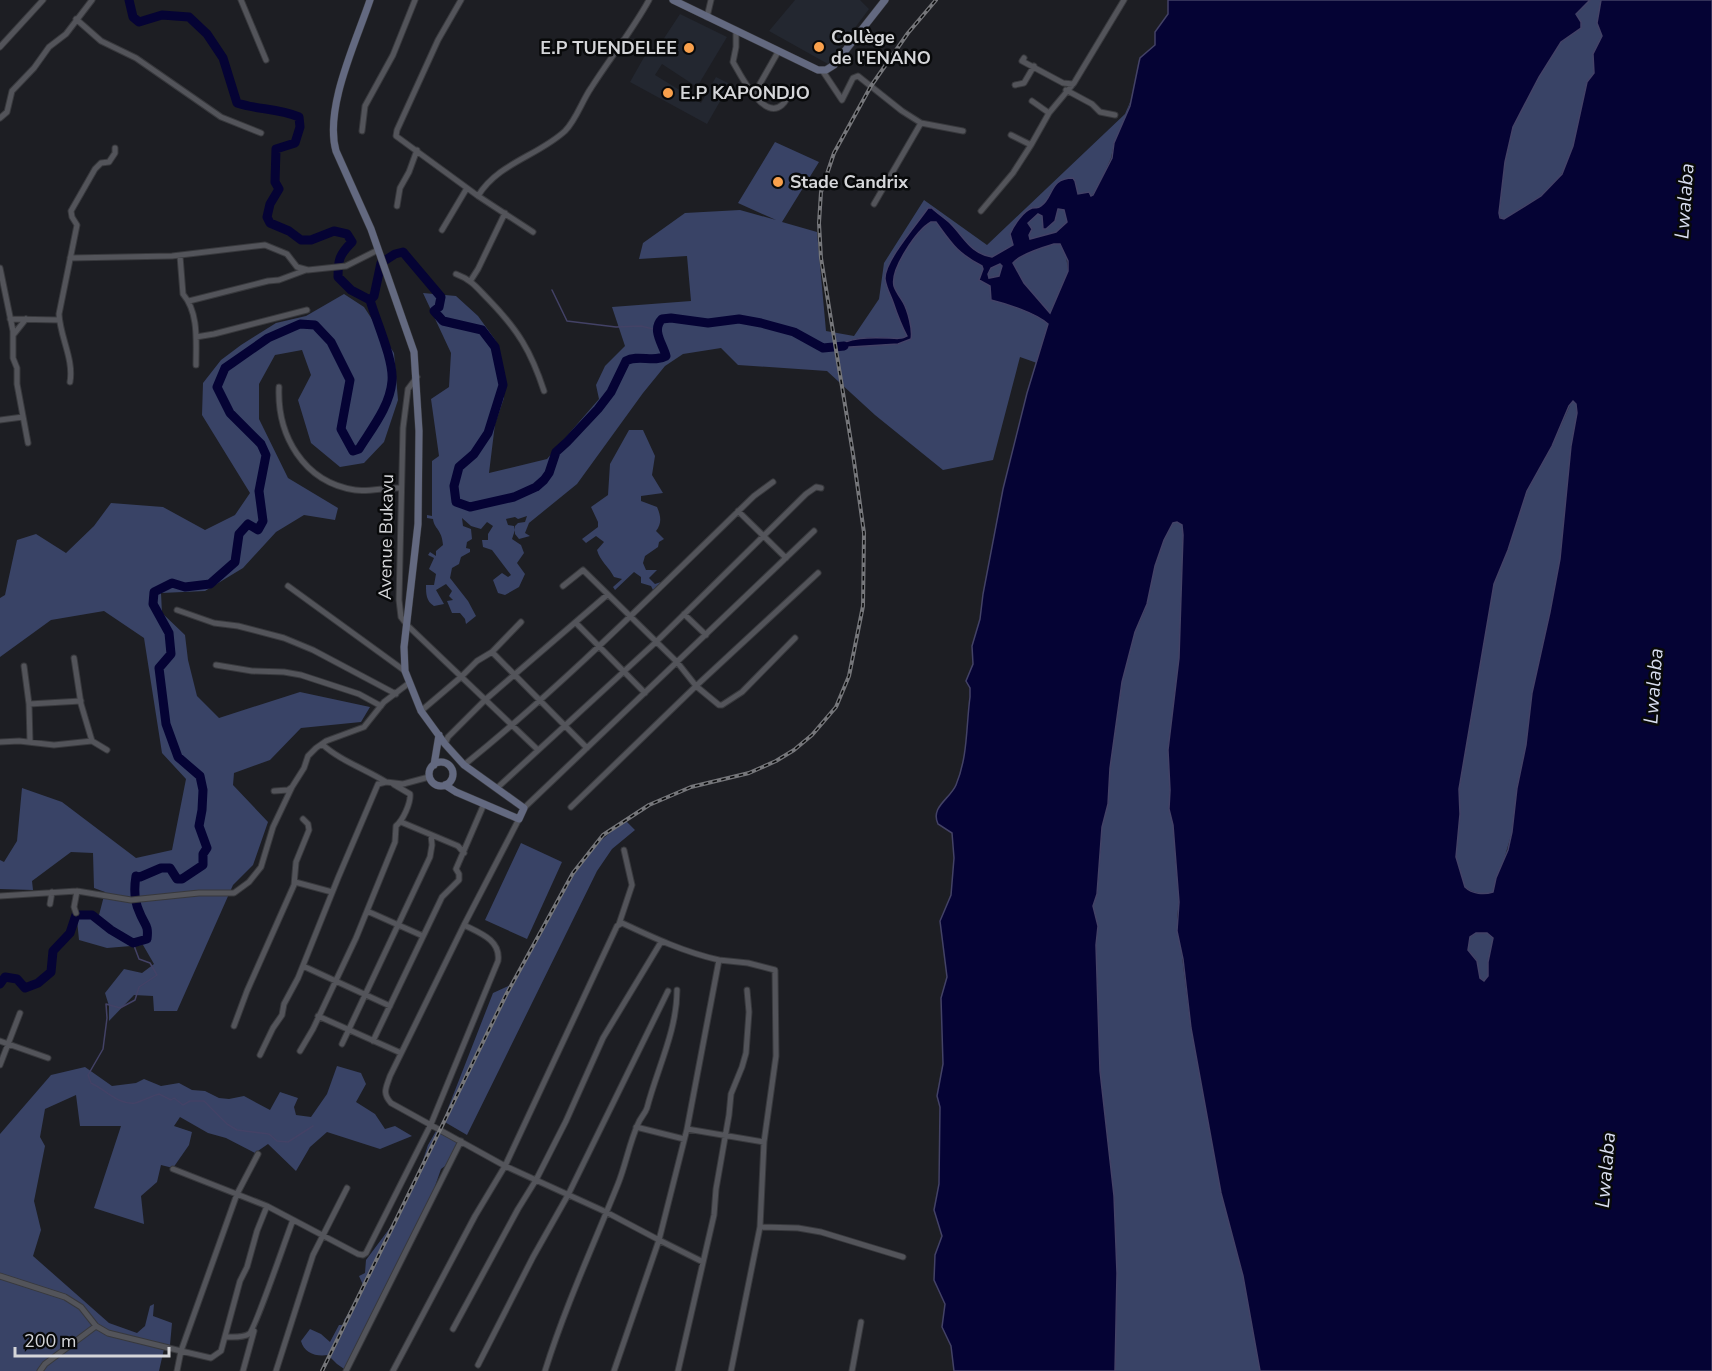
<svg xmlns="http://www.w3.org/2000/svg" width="1712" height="1371" viewBox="0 0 1712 1371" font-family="'Nunito Sans',sans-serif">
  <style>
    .built { fill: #232730 }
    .green { fill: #394366 }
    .water { fill: #050334; stroke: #434266; stroke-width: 1.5; fill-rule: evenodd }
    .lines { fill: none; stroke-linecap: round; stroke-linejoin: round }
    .stream { stroke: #434266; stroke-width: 1.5 }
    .river { stroke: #050334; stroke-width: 9 }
    .street-casing { stroke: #38393d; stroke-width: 7 }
    .secondary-casing { stroke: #38393d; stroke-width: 8 }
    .street { stroke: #53545a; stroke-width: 5 }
    .secondary { stroke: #636980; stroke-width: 7 }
    .rail-casing { stroke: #75767a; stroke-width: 4 }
    .rail { stroke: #08090a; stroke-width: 1.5; stroke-dasharray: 4.5; stroke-linecap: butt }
    .poi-dot { fill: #f9a04c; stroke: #08090a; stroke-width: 2 }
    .labels { text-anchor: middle; stroke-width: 5; stroke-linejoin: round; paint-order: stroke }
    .poi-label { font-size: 18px; font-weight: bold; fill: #d5d6d9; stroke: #08090a; text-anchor: start }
    .street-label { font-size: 18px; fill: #d5d6d9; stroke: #08090a }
    .water-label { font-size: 20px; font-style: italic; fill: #d9def0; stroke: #08090a }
  </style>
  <rect width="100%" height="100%" fill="#1d1e23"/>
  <path class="built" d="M795 0H860L869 9 828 64 769 31Z
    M680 14 727 37 697 87 662 64 655 75 701 103 716 77 730 84 707 124 630 82 647 52 653 55Z"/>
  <path class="green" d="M1590 0H1601L1598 26 1602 36C1597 53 1594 53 1594 73L1587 82C1579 115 1576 164 1550 188 1538 200 1521 206 1508 218L1501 219 1499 213 1505 162 1513 127 1539 77 1561 42 1581 28V22L1576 14Z
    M1131 100 1124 122 1114 143 1111 158 1098 187 1091 197 1066 255 1068 271 1050 313 1045 338 1037 363 1020 357 993 460 943 470 875 415 827 371 738 365 721 348 683 354 665 366 643 393 577 484 529 523 525 533 530 536 519 539 515 534V526L518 523 525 522 527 516 518 519 515 517 506 519 508 525 514 526 515 530 512 539 521 545 524 553 517 563 525 574 519 587 505 595 498 593 493 580 502 573 508 577 511 575 492 550 483 547 482 540H488V534L493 526 487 522 481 529 471 526 462 518 463 526 471 529 472 539 467 542 466 548 470 549V552L461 557 459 564 452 568 450 578 468 601 476 616 466 624 465 619 460 613H452L447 601 453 600 449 596 452 591 446 584 436 590 444 604 434 606C426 601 426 594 426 585H434L436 574 429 569 434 558 428 555 430 552 436 556V551L443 545C442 529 434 529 433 519L427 518V515L432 516V461L439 456 431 399 449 387 451 353 423 293 456 296 478 316 496 341 504 398 495 424 489 473 547 459 599 399 596 385 605 366 625 346 612 307 691 301 687 256 639 259 643 243 685 213 740 210 776 220 738 203 775 142 819 162 782 222 817 232 826 331 854 336 879 299 884 263 924 200 987 245 1125 114Z
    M344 294 364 307 394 353 398 400 384 442 364 463 340 467 311 443 298 400 311 375 302 350 275 355 259 384V419L288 478 338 508 335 520 304 515 276 532 243 568 205 591 161 593 162 613 185 635 188 660 197 696 219 718 300 692 370 707 361 722 301 728 270 760 234 773 233 785 268 822 253 865 233 885 177 1011H154L153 996 134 995 109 1021V1006L105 993 124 969 142 973 154 964 143 945 107 948 79 940 77 920 87 911 99 915 105 892 94 888 93 853 71 852 32 881 33 890 0 889V860L4 862 17 841 22 788 62 802 136 858 172 850 186 779 162 753 144 638 104 611 51 620 0 657V598L5 595 17 540 36 534 66 553 94 526 111 503 163 507 205 530 235 515 250 493 202 415 203 383 221 360 241 345 276 323 306 316Z
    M1572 401 1576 404 1577 413 1571 446 1560 559 1550 612 1532 693 1526 745 1517 787 1512 832 1495 890 1494 892C1484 895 1472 893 1465 887L1456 857 1460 814 1459 789 1494 584 1508 550 1527 491 1552 446Z
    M629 430H643L655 456 652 475 663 493 641 496V501L657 507C661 516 662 523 656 531L664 539 659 542 658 547 645 556 643 563 646 570H657L649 578 655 584 661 582 653 590 651 586 641 583V577L634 572 615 590 613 587 622 579 614 577C609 567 600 561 597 550L604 542 596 536 586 543 582 539 598 527V522L591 507 608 495 610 464Z
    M1177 522 1182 525 1183 535 1179 658 1168 750 1170 790 1169 809 1173 825 1179 902 1177 917 1191 1028 1221 1193 1243 1276 1260 1371H1115L1117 1273 1114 1196 1100 1071 1096 945 1098 926 1093 906 1097 894 1102 827 1108 804 1110 768 1122 682 1135 632 1145 610 1155 566 1164 540 1173 523Z
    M625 820 635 830 612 849 597 871 467 1135 443 1121 493 993 515 983 513 980 571 873 592 848Z
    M521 843 562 862 527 939 485 920Z
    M1476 933H1487L1493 938 1488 962V976L1484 981 1480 978 1476 959 1468 950 1470 935Z
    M337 1066 361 1073 366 1084 356 1102 375 1114 385 1129 395 1126 412 1136 380 1149 327 1132 310 1147 296 1171 268 1144 255 1153 226 1138 208 1133 180 1117 174 1126 192 1132 189 1145 173 1168 161 1165 157 1182 141 1196 144 1224 94 1208 121 1126H80L76 1095 45 1109 40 1137 45 1146 34 1201 41 1230 33 1256 109 1323 137 1333 145 1326 150 1306 154 1304 153 1316 172 1323 170 1345 164 1349 159 1371H0V1134L51 1075 85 1067 112 1086 136 1083 144 1079 161 1086 179 1083 192 1090 205 1091 219 1098 229 1099 244 1096 270 1110 280 1092 298 1098 294 1107 296 1115 311 1117 327 1094Z
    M439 1126 460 1141 445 1166 441 1169 433 1192 347 1371 337 1364 328 1355C316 1357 304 1353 301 1341L310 1329 321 1334 330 1342 339 1325H346L344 1320C352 1309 358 1298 363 1285L359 1276 365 1273 366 1260 401 1213 407 1196 414 1187 428 1145Z"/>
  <path class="water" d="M1168 0H1590L1576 14 1581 22V28L1561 42 1539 77 1513 127 1505 162 1499 213 1500 218 1504 219 1541 196 1562 174 1573 146 1587 82 1594 73 1593 54 1602 36 1597 23 1601 0H1712V1371H1260L1243 1276 1221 1193 1191 1028 1183 959 1177 931 1179 902 1173 825 1169 809 1170 790 1168 750 1179 658 1183 535 1182 525 1177 522 1173 523 1164 540 1155 566 1147 604 1135 632 1122 682 1110 768 1108 804 1102 827 1097 894 1093 906 1098 926 1096 945 1100 1071 1114 1196 1117 1273 1115 1371H954L951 1346 942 1327 945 1304 934 1280 935 1255 942 1236 934 1210 939 1184 940 1107 937 1096 943 1064 941 998 947 977 940 921 951 895 954 858 952 833 938 824C930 807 950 799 956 785 968 756 966 727 970 697V688L966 681 973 664 972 646 980 619 983 594 1003 489 1027 393 1048 324C1036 313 1007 304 991 300L990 286 979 280 983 269 982 266C957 253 952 244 936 222H931C917 230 890 269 894 286 896 292 900 297 903 302 908 311 913 330 911 339L898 344 834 348C849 337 870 337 889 338 896 338 901 340 907 336 901 325 897 314 893 302 890 294 886 287 885 279 884 261 918 223 928 208H932C938 214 945 218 951 224 964 237 971 254 992 257L1013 245 1010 234C1014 225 1023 211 1032 208 1037 207 1037 209 1041 206 1054 197 1049 178 1073 178L1075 181 1078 194 1089 192 1091 196 1093 195 1112 158 1114 143 1130 106 1139 62 1140 58 1155 45V32L1168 14ZM1058 209 1064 210 1067 222 1056 232 1030 239 1029 235 1032 229 1028 223 1038 214 1042 216 1043 229H1046L1055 221ZM1054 244H1060L1068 261V271L1050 313 1024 283 1013 263C1019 255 1044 247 1054 244ZM1000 264 1002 266 999 276 989 278 988 274 991 268ZM1573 401 1576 404 1577 413 1571 446 1560 559 1550 612 1532 693 1526 745 1517 788 1512 832 1508 850 1496 878 1493 892C1484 895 1472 894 1465 887L1456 857 1460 814 1459 789 1494 584 1508 550 1527 491 1552 446 1569 406ZM1476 933H1487L1493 938 1488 962V976L1484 981 1480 978 1477 961 1468 950 1470 937Z"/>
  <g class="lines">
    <path class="stream" d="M552 290 567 321 616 327 641 326 657 330
      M133 943 139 959 150 963 157 975 139 987 135 1000 120 1008 106 1004 107 1018 103 1049 88 1075 91 1083C106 1090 118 1105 135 1103 143 1101 151 1096 159 1094L171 1100 174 1098 183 1105 190 1101H204L227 1124 237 1130 269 1134 277 1141 288 1142 313 1126"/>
    <path class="river" d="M129 0 133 17 139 22 162 15 189 17 207 34 223 58 237 103C258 110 277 108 299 117L300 127 295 143 276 149 275 182 279 189 270 204 267 217 270 223 289 231 301 240H311L334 231 347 234 352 242C339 255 338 260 338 277L351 290 370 300 374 296 381 263 395 254 403 252 441 297 439 307 434 311 443 321 482 330 495 347 503 385 488 433 474 454 459 467 454 486 456 502 470 507 514 497 536 487 544 480 549 473 556 452 567 442 598 409 611 392 626 361C638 354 654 363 666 356 663 344 651 330 662 319L671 318 708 323 739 319 761 323 794 332 823 348 844 346
      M0 984 5 977 17 979 25 988 38 983 51 972 53 951 70 933 76 915H92L111 930 133 943 147 939C149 924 144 925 139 911 134 900 134 888 136 876L140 877 161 868H170L177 879H182L203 865V854L207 848 199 826 202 810 203 790 200 776 178 757 166 724 159 668 171 654 169 633 153 604 154 592 172 583 185 587 210 584 235 562 239 534 248 524 258 530 263 521 259 491 266 455 261 444 230 413 217 387 225 368 268 338 300 324 315 325 331 342 350 380 341 429 353 451 359 449C372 428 390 406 392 381 394 360 376 321 370 300"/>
    <g class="street-casing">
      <path id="street" d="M241 0 266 60
        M461 0 438 40 397 130 396 136 478 196 533 232
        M707 17 711 0
        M76 19 101 41 136 58 221 117 261 133
        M736 31V47L733 62C740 74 763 121 782 105 787 101 789 94 791 88
        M0 47 43 0
        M1024 58 1022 61 1063 83 1073 84
        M822 70 842 100 853 78 858 76 902 111 921 123 963 131
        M1015 85 1024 83 1034 66
        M1066 90 1092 104 1100 112 1115 115
        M753 96 778 52
        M1032 101 1049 113
        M0 118 7 112 12 91 34 68 49 47 66 34 92 0
        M362 131 365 106 393 55 415 0
        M1011 135 1031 145 1049 113 1074 83 1124 0
        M478 196C498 163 538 156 565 131 576 120 582 101 591 88 610 58 632 31 649 0
        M874 204 921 123
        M397 206 400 188 409 172 417 150
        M981 211 1013 173 1031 145
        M442 230 467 188
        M180 256 183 294C199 313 196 341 196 365
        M70 258 172 256 265 245 287 254 297 267 308 270 346 266 378 250
        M0 268 13 331V358L17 368V384L28 443
        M456 274C472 280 477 288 489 300 518 330 531 351 544 391
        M471 280 478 269 505 213
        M189 301 268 281 279 280 306 270
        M10 319 59 320
        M14 334 26 319
        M196 337 214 334 307 310
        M417 377 408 389 403 428 399 600 401 617 407 625 538 750
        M70 382C74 359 60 337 59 314L77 225 72 217 71 211 95 169 101 163 109 162 115 153V148
        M279 387C277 435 303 482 355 490 370 492 386 487 401 488
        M0 420 23 417
        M738 511 786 558
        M288 586 405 671
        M563 586 583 570 677 662 696 686 719 705H722L742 692 795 638
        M177 610 214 623 238 626 284 638 313 650 396 694
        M684 614 706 635
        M576 623 645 693
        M492 652 587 748
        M74 658 81 704 92 741
        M216 665 252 671 284 672 301 675 359 694 381 706
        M24 666 29 704 30 742
        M29 704 81 701
        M421 711 461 677 477 661 492 652 521 622
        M0 742 19 741 54 745 92 741 107 750
        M322 744C339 760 365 769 386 782
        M445 744 448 737 485 700 607 595
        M464 765C567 682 660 587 754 496L773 482
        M497 788 656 642 806 494 816 487 821 488
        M274 791 288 790 292 787 304 768 308 756 316 748 326 741 364 727 384 702 409 683
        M571 807 696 686 818 573
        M524 808 814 531
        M401 822 458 846 464 853
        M295 882 332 892
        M0 896 77 891 131 900 199 893H234L249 882 261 867 273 827 292 787
        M50 904 52 892
        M367 911 423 936
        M76 913 74 907 77 891
        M619 924 632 885 624 850
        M464 925 390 1076C386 1088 382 1093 391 1103L505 1166 606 1212 659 1240 687 1129 764 1142 760 1227 731 1371
        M303 966 390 1006
        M318 1016 401 1053
        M234 1026 247 991 294 885 296 862 309 830 308 824 303 819
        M0 1041 48 1058
        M373 1041 442 897 459 880V874L456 869 484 804
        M342 1044 430 857 432 845 431 835
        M300 1051 313 1029 356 938 395 842 396 826C403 820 411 803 410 794L393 784
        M260 1055 273 1028 282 1015 284 1004 298 978 338 878 378 784 386 782 403 784 429 777
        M0 1065 20 1013
        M636 1127 684 1139
        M687 1129 719 960 748 963 775 970 776 1056 764 1142
        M173 1169 267 1206 358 1254 363 1255 366 1253 431 1124 498 961C501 940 480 933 464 925L519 819
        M760 1227 798 1228 821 1232 903 1257
        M0 1276 65 1297 81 1307 96 1326 108 1333 181 1351 237 1194 258 1154
        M453 1329 518 1209 536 1180 566 1121 603 1038 661 942
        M226 1337C233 1337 243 1338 249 1334 255 1330 287 1235 293 1220
        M478 1365 533 1257 568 1195 668 991
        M40 1371 45 1364 96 1326
        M177 1371 181 1351 211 1358 221 1351 240 1281 247 1267 257 1231 267 1206
        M243 1371 254 1331
        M276 1371 313 1255 347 1188
        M346 1371 461 1141
        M393 1371 475 1216 505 1166 617 926 622 923C654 938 684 952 719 960
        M545 1371C565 1307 593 1246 618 1184 626 1164 629 1144 638 1124 640 1118 645 1114 647 1108 657 1069 677 1031 677 990
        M614 1371 659 1240 703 1262
        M678 1371 714 1215 716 1189 729 1115 731 1094 742 1067 746 1053 749 1012 747 990
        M852 1371 861 1322"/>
    </g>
    <g class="secondary-casing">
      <path id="secondary" d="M370 0C356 42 324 108 336 151L371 229 414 352 419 431 418 524 404 647 405 671 421 711 445 744 464 765 524 808 519 819 456 792 445 785
        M673 0 818 70H826L834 65 885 0
        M429 774a12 12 0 1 1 24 0a12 12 0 1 1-24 0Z
        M434 765 439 735"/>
    </g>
    <use href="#street" class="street"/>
    <use href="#secondary" class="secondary"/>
    <g class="rail-casing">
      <path id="rail" d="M322 1371 506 995 573 873 603 835 649 805 691 787 749 773 776 761 794 750 812 735 836 707 849 676 863 606 864 533 853 454 821 258 819 223 821 192 834 153 871 86 908 33 936 0"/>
    </g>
    <use href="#rail" class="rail"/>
  </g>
  <g class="poi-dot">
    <circle cx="819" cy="47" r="6"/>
    <circle cx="689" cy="48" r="6"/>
    <circle cx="668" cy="93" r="6"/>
    <circle cx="778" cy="182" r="6"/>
  </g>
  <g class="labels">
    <g class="poi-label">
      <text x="831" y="43">Collège<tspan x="831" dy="21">de l'ENANO</tspan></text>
      <text x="677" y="54" text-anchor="end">E.P TUENDELEE</text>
      <text x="680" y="99">E.P KAPONDJO</text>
      <text x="790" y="188">Stade Candrix</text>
    </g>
    <g class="street-label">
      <text transform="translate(386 537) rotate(-89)" y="6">Avenue Bukavu</text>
    </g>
    <g class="water-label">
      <text transform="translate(1684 201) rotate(-86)" y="7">Lwalaba</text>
      <text transform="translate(1653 686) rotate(-86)" y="7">Lwalaba</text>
      <text transform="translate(1605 1170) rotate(-85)" y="7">Lwalaba</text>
    </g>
  </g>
  <path d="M15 1347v9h154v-9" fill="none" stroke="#d5d6d9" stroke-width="3"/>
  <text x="24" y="1347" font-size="18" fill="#d5d6d9" stroke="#08090a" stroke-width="4.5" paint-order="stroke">200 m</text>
</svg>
